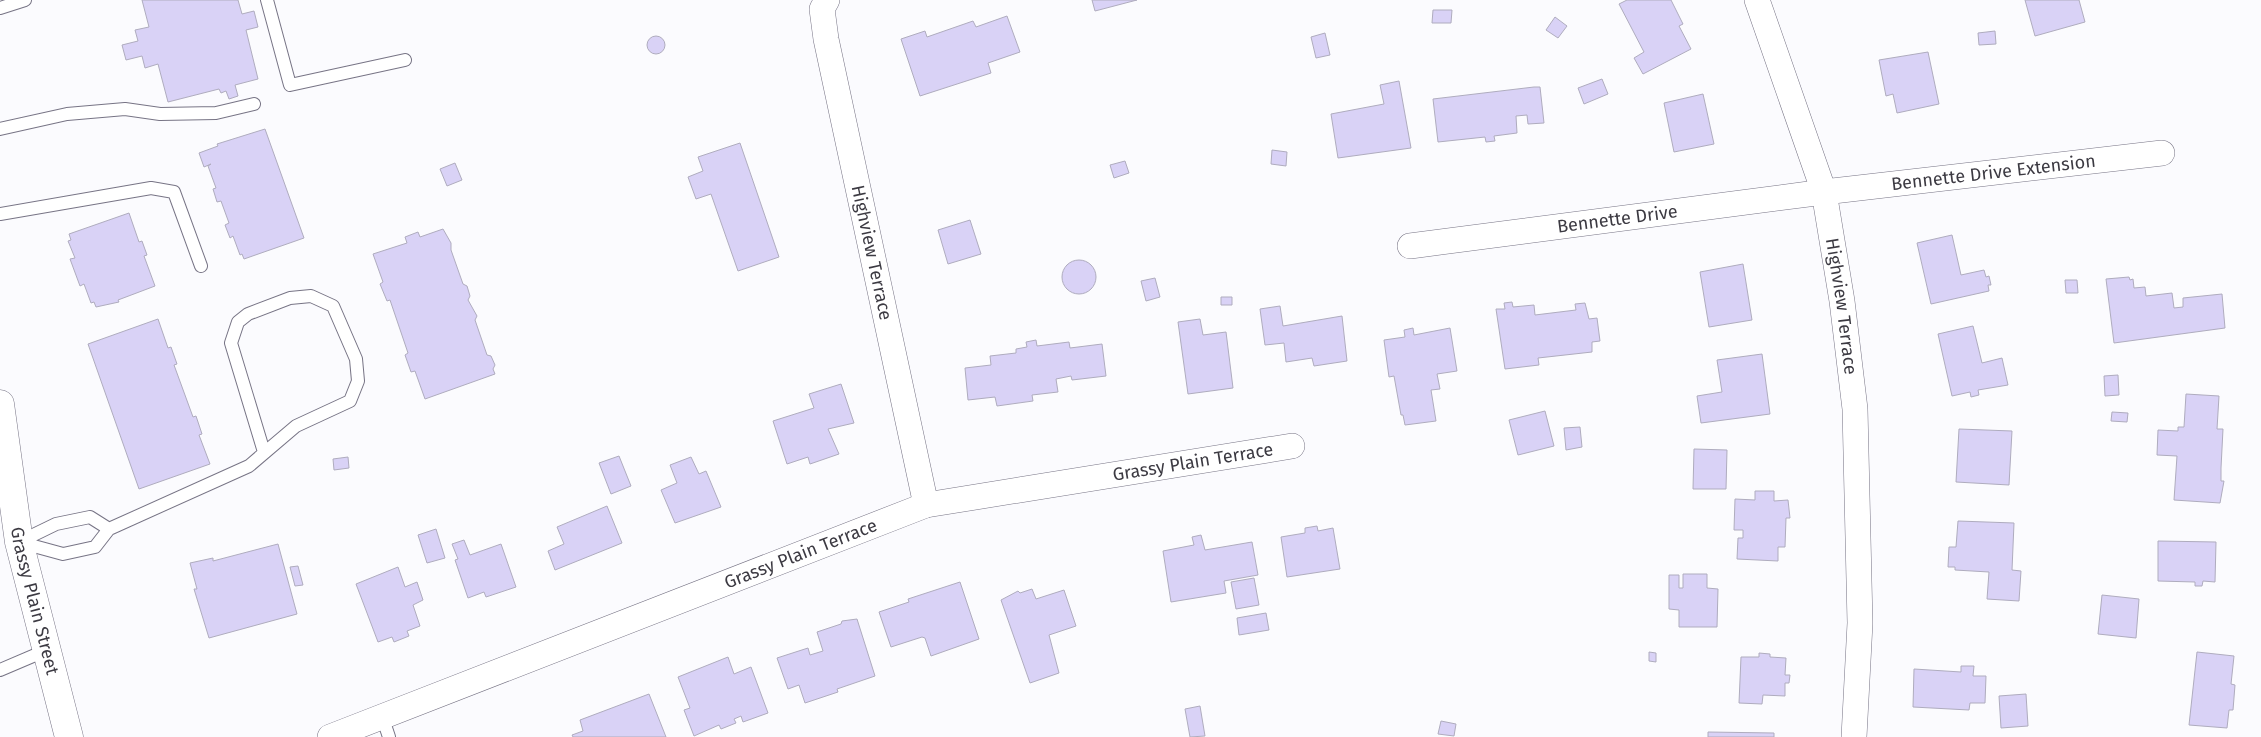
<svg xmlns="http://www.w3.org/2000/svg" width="2261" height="737" viewBox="0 0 2261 737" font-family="'Fira Sans',sans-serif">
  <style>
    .building { fill: #d9d2f6; stroke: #afacbe }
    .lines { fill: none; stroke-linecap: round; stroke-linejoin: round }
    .service-casing { stroke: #777485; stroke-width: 14 }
    .minor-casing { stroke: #777485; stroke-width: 26 }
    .secondary-casing { stroke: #777485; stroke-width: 29 }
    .service { stroke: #fff; stroke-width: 12 }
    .minor { stroke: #fff; stroke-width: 25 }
    .secondary { stroke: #fff; stroke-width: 28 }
    .labels { text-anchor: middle; stroke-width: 5; stroke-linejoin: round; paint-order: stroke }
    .street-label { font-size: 18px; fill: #3c3a42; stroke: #fff }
  </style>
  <rect width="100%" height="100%" fill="#fbfbfe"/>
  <path class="building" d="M142 0H238L242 14 254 11 258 27 246 30 258 79 235 85 238 96 229 99 226 91 221 93 219 89 168 102 158 64 145 68 142 56 126 60 122 45 138 41 135 30 149 27Z
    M1092 0H1137L1095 11Z
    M1627 0H1671L1683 24 1679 26 1691 49 1643 74 1634 58 1644 52 1619 4Z
    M2025 0H2079L2085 22 2035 36Z
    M1433 10H1452L1451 23H1432Z
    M1007 16 1020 52 988 63 991 73 920 96 901 39 925 31 927 37 973 21 976 27Z
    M1555 17 1567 26 1558 38 1546 30Z
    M1995 31 1996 44 1979 45 1978 33Z
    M1325 33 1330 55 1316 58 1311 37Z
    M647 45a9 9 0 1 1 18 0a9 9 0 1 1-18 0Z
    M1928 52 1939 104 1897 113 1893 94 1886 96 1879 60Z
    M1602 79 1608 94 1584 104 1578 88Z
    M1399 81 1411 148 1338 158 1331 114 1384 104 1380 85Z
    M1534 87H1540L1544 123 1528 124 1527 115 1516 116 1517 133 1494 136 1495 141 1486 142 1485 137 1438 142 1433 99Z
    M1703 94 1714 144 1674 152 1664 103Z
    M265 129 304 238 244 259 242 254 240 255 233 236 230 238 225 225 229 223 221 201 217 202 213 189 216 188 208 166 211 164 204 167 199 153 218 146 217 144Z
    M740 143 779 257 738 271 711 194 696 199 688 177 703 171 698 157Z
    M1272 150 1287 152 1286 166 1271 164Z
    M1125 161 1129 173 1114 178 1110 165Z
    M455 163 462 180 447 186 440 169Z
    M129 213 139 242 142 241 147 255 144 256 155 286 118 300 119 302 96 307 94 302 91 303 84 284 80 286 70 259 75 258 68 241 71 240 69 234Z
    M970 220 981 254 948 264 938 230Z
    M443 229 451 243V250L463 284 467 286 470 296 468 300 477 316 475 320 487 355 491 356 495 365 493 369 495 374 425 399 415 371 411 372 405 355 408 353 390 300 387 301 380 284 383 282 373 254 407 243 405 237 418 232 420 237Z
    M1952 235 1961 275 1984 270 1986 277 1989 276 1991 285H1988L1989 291 1931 304 1917 243Z
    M1062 277a17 17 0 1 1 34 0a17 17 0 1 1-34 0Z
    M1743 264 1752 320 1709 327 1700 272Z
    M2129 277 2130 280 2133 279 2134 288 2145 287 2146 296 2172 293 2174 308 2183 307V298L2222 294 2225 328 2114 343 2106 279Z
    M1155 278 1160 297 1146 301 1141 281Z
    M2065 280H2077L2078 293H2066Z
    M1221 297H1232V305H1221Z
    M1512 302 1513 307 1534 305 1535 315 1576 310 1575 304 1585 303 1589 319 1597 318 1600 341 1592 342V352L1538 358 1539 365 1505 369 1496 309H1505L1504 303Z
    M1280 306 1283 326 1342 316 1347 361 1314 366 1312 358 1286 362 1284 343 1265 345 1260 309Z
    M158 319 168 348 171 347 177 364 174 365 193 417 196 416 202 434 199 435 210 464 139 489 88 344Z
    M1200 319 1203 335 1226 332 1233 388 1188 394 1178 322Z
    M1973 326 1982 363 2002 358 2008 385 1978 390 1979 395 1971 397 1970 392 1952 396 1938 334Z
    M1413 328 1414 335 1450 328 1457 371 1437 374 1440 389 1431 390 1436 421 1405 425 1403 415H1401L1394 376 1389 377 1384 340 1405 337 1404 330Z
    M1036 340 1037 346 1069 342 1070 348 1102 344 1106 376 1072 380 1071 376 1056 379 1058 392 1032 395 1033 401 997 406 995 397 968 400 965 368 991 365 990 356 1016 353V349L1027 347 1026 342Z
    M1762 354 1770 414 1701 423 1697 396 1722 392 1717 360Z
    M2118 375 2119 395 2105 396 2104 376Z
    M841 384 854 423 828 429 839 454 810 464 808 457 787 464 773 421 814 408 809 394Z
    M2186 394 2219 396 2217 429H2223L2221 468V481H2224L2220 503 2174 500 2177 456 2157 455 2158 430 2178 431V427H2184Z
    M1545 411 1554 446 1518 455 1509 420Z
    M2112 412 2128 413 2127 422 2111 421Z
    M1580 427 1582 447 1566 450 1564 428Z
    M1959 429 2012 431 2009 485 1956 482Z
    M1694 449 1727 450 1726 489H1693Z
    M619 456 631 486 611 494 599 463Z
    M348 457 349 468 334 470 333 459Z
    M691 457 699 474 706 471 721 507 675 523 661 490 677 483 670 465Z
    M1755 491H1774V501L1788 500 1790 518H1786L1785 547H1778V561L1737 559 1738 538H1743V530H1734L1735 499 1755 500Z
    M607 506 622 543 555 570 548 551 564 544 557 527Z
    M1958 521 2014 523 2012 570 2021 571 2019 601 1987 599 1989 572 1955 570V567H1948L1949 547H1956Z
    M1317 526 1318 531 1333 528 1340 569 1287 577 1281 537 1305 533V528Z
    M436 529 445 558 427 563 418 535Z
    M1201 535 1205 550 1252 542 1258 575 1224 581 1226 593 1171 602 1163 551 1194 545 1192 537Z
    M464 540 470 555 501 544 516 587 486 597 484 592 468 598 455 560 458 559 452 544Z
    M2158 541 2216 542 2215 582 2203 581 2202 586H2195V582L2158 581Z
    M278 544 297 614 209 638 194 589H197L190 563 213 558V561Z
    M298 566 303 585 295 586 290 567Z
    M398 567 405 587 417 582 423 600 413 605 420 626 407 631 409 636 394 642 392 637 378 642 356 584Z
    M1683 574H1707V588L1718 589 1717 627H1679V610L1669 609V575H1679V588H1683Z
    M1254 578 1259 605 1236 609 1231 582Z
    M960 582 979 639 931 656 925 638 922 637 891 647 879 612 909 602 908 599Z
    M1032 589 1036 599 1064 590 1076 626 1049 635 1059 673 1030 683 1001 600 1018 591 1020 593Z
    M2102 595 2139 599 2136 638 2098 634Z
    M1266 613 1269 630 1239 635 1237 618Z
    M857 619 875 676 837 689 838 692 805 703 799 685 788 689 777 658 808 648 810 655 823 651 817 632 841 624 842 621Z
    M1649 652 1656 653V662L1649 661Z
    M2197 652 2234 656 2231 684 2235 685 2233 710H2229L2227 728 2189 725Z
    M1759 653 1770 654V657L1786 658 1785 675H1790L1789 683H1785V696L1763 695 1762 704 1739 703 1741 657H1759Z
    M728 657 734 674 751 667 768 713 743 722 741 716 734 719 736 723 721 729 719 725 694 736 684 710 690 708 678 677Z
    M1961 666H1974L1973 676H1986L1985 703H1970L1969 710 1913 707 1914 669 1961 672Z
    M649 694 666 737H573L572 735 583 731 580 720Z
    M2026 694 2028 726 2001 728 1999 696Z
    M1200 706 1205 736 1190 737 1185 709Z
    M1441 721 1456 724 1454 736 1438 734Z
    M1708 732 1774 733V737H1708Z"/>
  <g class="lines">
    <g class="service-casing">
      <path id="service" d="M267 0 290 85 405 60
        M0 8 25 0
        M0 129 67 114 125 109 160 114 216 113 254 104
        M0 214 151 188 174 192 201 266
        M90 517 109 529 95 547 63 554 19 542 56 524Z
        M109 529 249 466 296 426 350 401 358 381 356 359 333 306 311 296 290 298 248 314 238 322 231 343 264 452
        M0 670 47 650
        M382 716 389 737"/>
    </g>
    <g class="minor-casing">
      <g id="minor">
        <path id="s1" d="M827 0 822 9 826 39 926 505"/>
        <path id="s2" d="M1757 0 1824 192 1842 301 1855 409 1860 623 1854 737"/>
        <path id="s3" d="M1410 246 1824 192 2162 153"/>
        <path id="s4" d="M330 737 926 505 1292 446"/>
      </g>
    </g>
    <g class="secondary-casing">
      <g id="secondary">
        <path id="s5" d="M0 404 19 542 69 737"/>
      </g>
    </g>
    <use href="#service" class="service"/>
    <use href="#minor" class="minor"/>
    <use href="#secondary" class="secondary"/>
  </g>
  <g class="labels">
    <g class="street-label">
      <text dy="6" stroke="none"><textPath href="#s3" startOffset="588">Bennette Drive Extension</textPath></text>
      <text dy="6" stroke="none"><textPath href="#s3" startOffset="209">Bennette Drive</textPath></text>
      <text dy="6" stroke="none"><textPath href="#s1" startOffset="259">Highview Terrace</textPath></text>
      <text dy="6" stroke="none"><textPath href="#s2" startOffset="319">Highview Terrace</textPath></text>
      <text dy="6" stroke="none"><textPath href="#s4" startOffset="910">Grassy Plain Terrace</textPath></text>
      <text dy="6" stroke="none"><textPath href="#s4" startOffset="505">Grassy Plain Terrace</textPath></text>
      <text dy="6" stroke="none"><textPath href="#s5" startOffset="200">Grassy Plain Street</textPath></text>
    </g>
  </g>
</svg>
